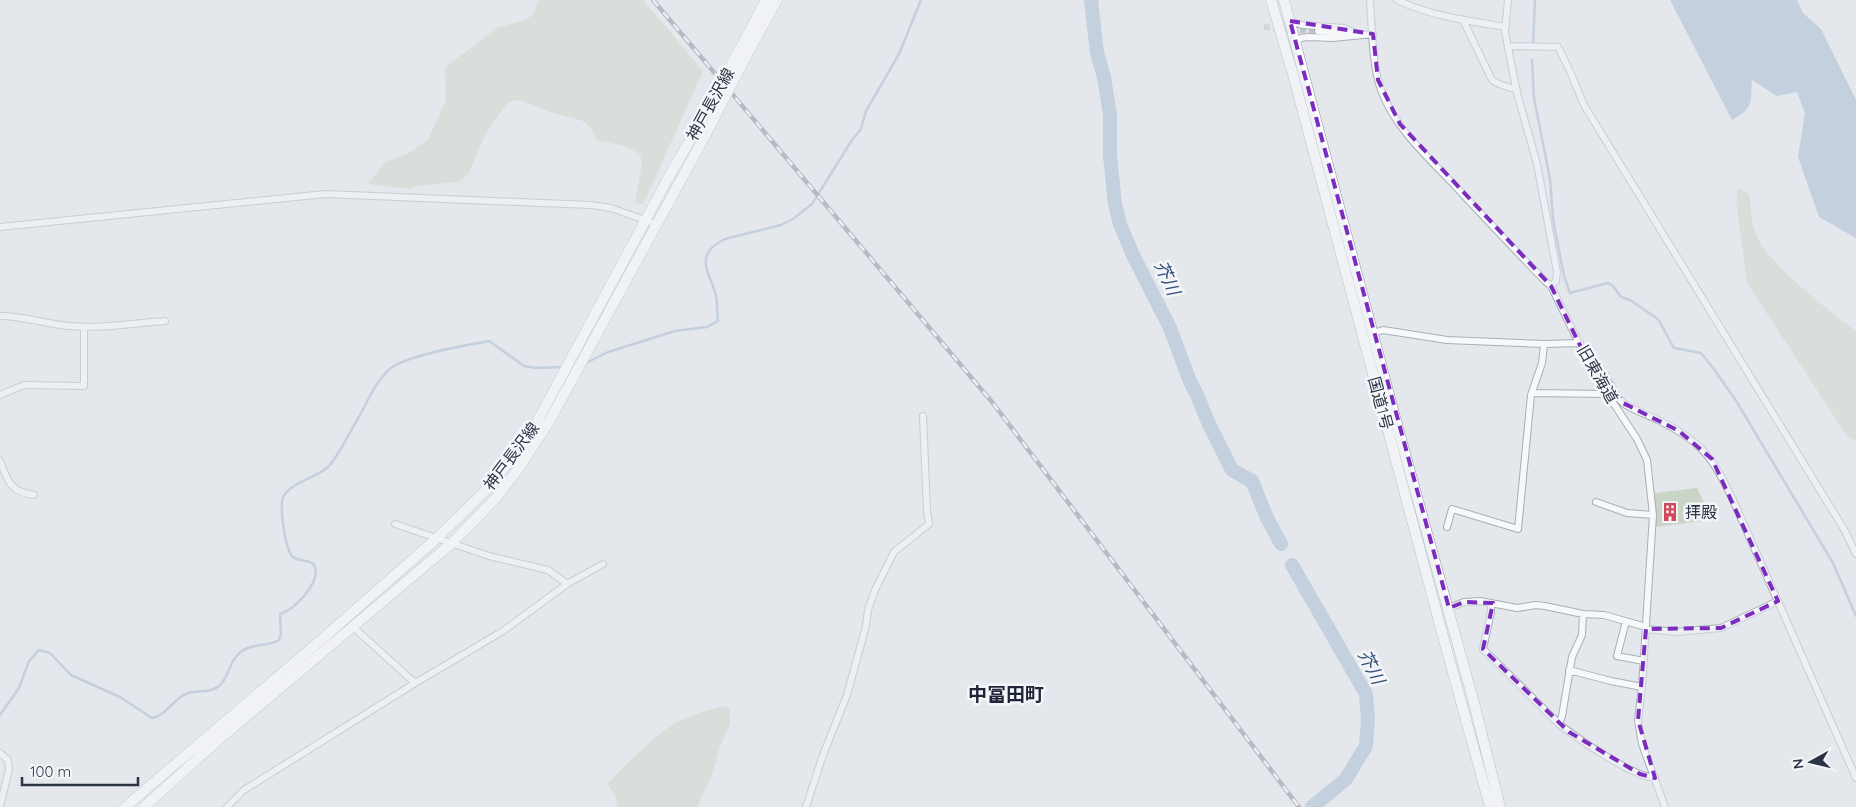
<svg xmlns="http://www.w3.org/2000/svg" width="1856" height="807" viewBox="0 0 1856 807" font-family="Quicksand,'Noto Sans JP',sans-serif">
  <style>
    .green { fill: #c9d6c5 }
    .water { fill: #9fb4cc }
    .lines { fill: none; stroke-linecap: round; stroke-linejoin: round }
    .stream { stroke: #9fb4cc; stroke-width: 2.5 }
    .river { stroke: #9fb4cc; stroke-width: 14 }
    .minor-tunnel { stroke: #bfc3cb; stroke-width: 6; stroke-dasharray: 6 3; stroke-linecap: butt }
    .minor-casing { stroke: #a9aeb7; stroke-width: 8 }
    .primary-casing { stroke: #a3abb8; stroke-width: 11 }
    .trunk-casing { stroke: #8b94a3; stroke-width: 11 }
    .minor { stroke: #f7f8fa; stroke-width: 6 }
    .primary { stroke: #fff; stroke-width: 10 }
    .trunk { stroke: #fff; stroke-width: 10 }
    .rail-casing { stroke: #7d8696; stroke-width: 4.5 }
    .rail { stroke: #f4f6f9; stroke-width: 2.5; stroke-dasharray: 8; stroke-linecap: butt }
    .primary-bridge-casing { stroke: #a3abb8; stroke-width: 11; stroke-linecap: butt }
    .primary-bridge { stroke: #fff; stroke-width: 10 }
    .marked { fill: none; stroke: #7b2cbf; stroke-width: 4; stroke-dasharray: 10 6; stroke-linejoin: round }
    .labels { text-anchor: middle; stroke-width: 5; stroke-linejoin: round; paint-order: stroke }
    .street-label { font-size: 16px; fill: #2b3445; stroke: #f4f6f9 }
    .poi-label { font-size: 16px; fill: #2b3445; stroke: #f4f6f9; text-anchor: start }
    .water-label { font-size: 18px; font-style: italic; fill: #34527a; stroke: #f4f6f9 }
    .quarter-label { font-size: 19px; font-weight: bold; fill: #1d2536; stroke: #f4f6f9 }
  </style>
  <rect width="100%" height="100%" fill="#e4e7ec"/>
  <path class="green" d="M538 0H643L703 71 643 205 635 202 642 165 640 154 624 146 596 140 592 129 583 121 550 112 519 100 508 102 486 133 469 173 459 182 415 186 410 189 368 184 385 162 407 154 428 140 446 100 445 70 447 65 481 41 496 28 525 20 534 14Z
    M1738 188 1749 194C1751 206 1751 220 1755 232 1766 264 1828 309 1856 331V441L1847 436 1747 283 1736 201Z
    M1697 488 1704 502 1703 521 1655 527V493Z
    M725 706 730 710V724L720 747 713 773 702 796 698 807H618L614 793 607 784C629 762 651 738 677 722 692 714 709 710 725 706Z"/>
  <path class="water" d="M1670 0H1797L1803 13 1821 29 1856 100V238L1819 217 1798 157 1805 113 1797 92 1777 96 1752 80C1750 103 1755 107 1732 120Z"/>
  <g class="lines">
    <path class="stream" d="M1533 46 1535 0
      M1532 60 1534 98 1550 179 1553 219 1564 276 1570 293 1608 283 1613 286 1621 297 1630 300 1658 319 1674 348 1701 353 1713 368 1735 399 1833 563 1856 616
      M586 363 608 352 675 331 707 327 718 321C717 312 718 301 715 292 707 268 695 254 725 239L781 225 793 219 812 204 852 140 861 129 866 111 899 54 921 0
      M0 715 19 688 29 661 39 650 50 653 71 675 120 697 152 718C166 716 173 699 186 694 196 689 210 694 219 686 230 677 228 661 242 651 253 643 268 647 279 640L281 633 280 614C284 612 287 611 290 609 301 601 322 579 314 565 310 559 298 562 293 557 285 550 281 513 282 502 283 484 317 478 328 467 339 455 348 435 356 422 367 404 374 382 391 368 407 355 467 345 489 341L524 366 536 368 563 367"/>
    <path class="river" d="M1091 0 1097 53 1104 77 1110 115V156L1115 204 1120 224 1133 255 1170 328 1189 379 1197 395 1208 422 1232 470 1252 481 1267 518 1281 544
      M1292 565 1366 694 1368 719 1366 746 1346 779 1312 807"/>
    <path class="minor-tunnel" d="M1264 27 1318 31"/>
    <g class="minor-casing">
      <path id="minor" d="M1370 0C1372 28 1372 64 1381 90 1395 129 1430 159 1457 188 1487 220 1516 251 1546 282L1551 286 1593 372 1637 439 1647 460 1653 515 1642 687 1638 720 1642 744 1665 807
        M1397 0C1430 16 1469 21 1506 27
        M1508 0 1505 32 1517 93 1537 164 1557 272 1556 281 1551 286
        M1463 20 1492 80 1499 84 1517 90
        M1290 21 1302 25 1344 28 1358 34
        M1318 31 1347 33
        M1296 42 1301 38 1308 37 1333 38 1373 34
        M1509 46 1558 47 1569 69 1584 105 1845 531 1856 554
        M0 227 326 194 591 205 611 208 656 224
        M0 316C23 316 46 324 69 326 103 329 132 323 165 321
        M1373 333 1383 330 1447 340 1544 344 1580 343
        M1593 372 1604 373C1611 382 1615 396 1623 403 1631 409 1648 415 1658 420 1701 441 1713 457 1733 500L1856 778
        M1532 393 1607 394
        M0 395 24 385 84 386V327
        M0 461C8 481 10 492 34 495
        M1596 502 1627 513 1653 515
        M395 524 489 556 548 570 567 584
        M1447 527 1452 509 1518 529 1531 395 1542 363 1544 344
        M1491 603V612L1483 649 1559 724C1577 738 1633 777 1655 778
        M1449 608 1464 602 1480 601 1517 608 1536 605 1545 606 1583 614 1604 615 1646 627
        M1626 621 1617 656 1644 661
        M352 626 415 683
        M1646 629 1676 632 1721 628 1778 601
        M1569 670 1611 681 1642 687
        M1559 724 1562 716 1572 657 1582 635 1583 614
        M0 753 8 760 9 770 0 806
        M227 807 244 790 412 685 503 631 567 584 603 564
        M806 807 823 755 847 695 866 626 868 610 875 590 894 552 929 524 927 511 923 416"/>
    </g>
    <g class="primary-casing">
      <path id="primary" d="M742 45 766 0
        M751 47 777 0
        M125 807 321 640 436 539 485 491 522 446 537 422 666 182 697 128
        M144 807 216 742 452 543 496 498 519 468 550 420 706 134"/>
    </g>
    <g class="trunk-casing">
      <path id="trunk" d="M1271 0 1292 71C1356 316 1422 562 1490 807
        M1284 0 1399 432 1474 703 1500 807"/>
    </g>
    <use href="#minor" class="minor"/>
    <use href="#primary" class="primary"/>
    <use href="#trunk" class="trunk"/>
    <g class="rail-casing">
      <path id="rail" d="M653 0 992 402 1299 807"/>
    </g>
    <use href="#rail" class="rail"/>
    <g class="primary-bridge-casing">
      <path id="primary-bridge" d="M697 128 742 45
        M706 134 751 47"/>
    </g>
    <use href="#primary-bridge" class="primary-bridge"/>
  </g>
  <path d="M0 0H1856V807H0ZM1290 21 1373 34 1378 80 1400 124 1551 286 1593 372 1604 373 1623 403 1679 431 1712 459 1778 601 1721 628 1646 629 1638 720 1655 778 1640 774 1569 732 1483 649 1493 603 1464 602 1449 608Z" fill="#e4e7ec" fill-opacity=".55" fill-rule="evenodd"/>
  <path class="marked" d="M1290 21 1373 34 1378 80 1400 124 1551 286 1593 372 1604 373 1623 403 1679 431 1712 459 1778 601 1721 628 1646 629 1638 720 1655 778 1640 774 1569 732 1483 649 1493 603 1464 602 1449 608Z"/>
  <defs>
    <g id="building-bare" transform="scale(1.5)"><path d="M-4-6H4V6H1V3H-1V6H-4ZM-2.5-4.3h1.7v1.8h-1.7ZM.8-4.3h1.7v1.8H.8ZM-2.5-1h1.7V.8h-1.7ZM.8-1h1.7V.8H.8Z" fill="#d1495b" stroke="#f4f6f9" stroke-width="2.5" paint-order="stroke"/></g>
  </defs>
  <g fill-rule="evenodd">
    <use href="#building-bare" x="1670" y="512"/>
  </g>
  <g class="labels">
    <g class="street-label">
      <text transform="translate(710 104) rotate(-61)" y="6">神戸長沢線</text>
      <text transform="translate(1598 374) rotate(60)" y="6">旧東海道</text>
      <text transform="translate(1381 403) rotate(75)" y="6">国道1号</text>
      <text transform="translate(511 456) rotate(-53)" y="6">神戸長沢線</text>
    </g>
    <g class="poi-label">
      <text x="1685" y="518">拝殿</text>
    </g>
    <g class="water-label">
      <text transform="translate(1167 278) rotate(65)" y="6">芥川</text>
      <text transform="translate(1371 667) rotate(63)" y="6">芥川</text>
    </g>
    <g class="quarter-label">
      <text x="1006" y="701">中冨田町</text>
    </g>
  </g>
  <g transform="translate(1811 762) rotate(262)" stroke="#f4f6f9" stroke-width="4" paint-order="stroke">
  <path d="M0-4L9 19L0 12L-9 19Z" fill="#2b3445"/>
  <text y="-8" font-size="14" font-weight="bold" text-anchor="middle" fill="#2b3445">N</text>
  </g>
  <path d="M22 777v8h116v-8" fill="none" stroke="#2b3445" stroke-width="2.5"/>
  <text x="30" y="777" font-size="15" fill="#2b3445" stroke="#f4f6f9" stroke-width="4" paint-order="stroke">100 m</text>
</svg>
